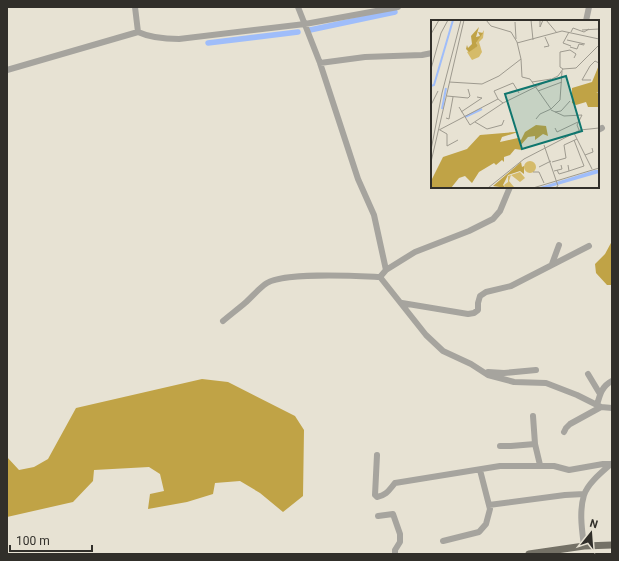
<svg xmlns="http://www.w3.org/2000/svg" width="619" height="561" viewBox="0 0 619 561" font-family="Roboto,sans-serif">
  <style>
    .forest { fill: #c0a346 }
    .lines { fill: none; stroke-linecap: round; stroke-linejoin: round }
    .canal { stroke: #9fbdfa; stroke-width: 5.5 }
    .minor { stroke: #a6a49e; stroke-width: 6 }
    .major { stroke: #747166; stroke-width: 7 }
    .inset-river { fill: none; stroke: #9fbdfa; stroke-width: 2 }
    .inset-road { fill: none; stroke: #9e9a8f; stroke-width: 1 }
    .view { fill: #0f766e; fill-opacity: 0.15; stroke: #0f766e; stroke-width: 2 }
    .inset-edge { fill: none; stroke: #312f2a; stroke-width: 2 }
  </style>
  <rect width="100%" height="100%" fill="#e7e2d3"/>
  <path class="forest" d="M612 241V285H607L596 273 595 264 605 254Z
    M202 379 228 382 295 416 304 430 303 496 283 512 260 493 240 481 215 483 213 494 187 502 148 509 150 494 164 491 160 474 149 467 94 470 93 481 73 502 7 517V457L19 470 34 467 48 459 76 408Z"/>
  <g class="lines">
    <path class="canal" d="M310 30 395 12
      M208 43 298 32"/>
    <path class="minor" d="M135 7 138 32
      M586 21 589 7
      M320 63 365 57 422 55 432 53
      M7 70 138 32C151 38 164 39 179 39L305 24 398 7
      M598 130 602 128
      M552 264 559 245
      M386 270 415 252 469 231 493 219 500 211 510 187
      M380 277 426 335 443 351 471 364 488 375 514 382 546 383 577 395 601 407 612 408
      M402 303 468 314 474 313 478 310V303L480 296 486 292 511 286 589 246
      M223 321C230 315 238 309 245 303 252 297 259 288 267 283 286 272 356 276 380 277L386 270 374 215 358 179 320 63 298 7
      M488 372 504 373 536 370
      M588 374 600 394
      M597 405C600 394 602 386 612 381
      M533 416 535 444 540 465
      M564 432 566 428 570 424 601 407
      M500 446H511L535 444
      M377 455 375 495 377 497C387 495 389 490 395 483L500 466H554L569 470 603 464H610
      M489 505 565 495 584 494
      M378 516 393 514 400 534V542L395 550V554
      M443 541 479 532 486 524 490 509 480 470
      M584 546C582 530 579 512 584 495 588 483 602 472 611 464"/>
    <path class="major" d="M529 554 584 546 612 545"/>
  </g>
  <g transform="translate(431 20)">
    <rect width="168" height="168" fill="#e7e2d3"/>
    <path d="M53 10 52 18 48 22 51 32 48 37 41 40 36 32 47 26 45 23ZM93 147a6 6 0 1 1 12 0a6 6 0 1 1-12 0ZM89 152 94 158 89 162 80 155 78 161 83 167 75 168 73 165 77 162V156Z" fill="#d5bb6a"/>
    <path d="M48 7 45 17 49 16 47 12 52 13 45 23 47 26 38 32 35 29 36 25 37 28 41 24 40 16ZM168 45V72L165 73H168V87H157L155 82 145 85 141 83V68L161 62ZM105 105 115 106 117 116 112 114 104 120V116L97 117 89 126 91 130 84 129 79 135 73 137V142L71 140 65 145 63 143 48 152 41 163 34 156 28 158 20 168H0V161L12 137 36 129 49 115 84 112H87L71 117 69 122 87 118 90 120 94 112ZM90 142 91 147 93 146V154L89 151 77 155 72 165 75 168 62 166Z" fill="#c0a346"/>
    <path d="M164 150H168V153L116 168H106Z" fill="#9fbdfa"/>
    <path class="inset-river" d="M0 66 3 65 22 0M11 89 15 68M34 97 51 89"/>
    <path class="inset-road" d="M100 0 102 20M109 0V7L112 0M115 0 126 13M84 2 85 19M151 10 168 9M138 12 132 23 140 26M140 12 142 8 153 12 158 9M0 14 8 0M136 20 154 24M86 23 131 11 168 19M113 27 118 26 114 17M139 27 146 29 148 24 153 25M90 39 91 57 99 59 120 89 109 94 105 99M0 49 10 13 17 0M132 49 129 47V32L139 30 145 34 143 38M160 60H151L159 46 164 41 168 43M18 62 51 64 68 56 90 39 86 22 80 12 60 6 55 0M101 62 120 59M107 71 131 62M16 76 37 78 39 76 37 69M67 79 63 71 82 63 88 73M0 85 7 71M28 87 39 105 72 83M120 89 129 80 131 51M120 90 133 96 151 95 146 105 148 110M30 92 51 78 46 77M124 92 130 91 139 81M15 98 18 99 22 77M44 102 56 109 71 105 73 100M124 108 126 112 147 102M8 110 67 79 72 83 127 56 132 49 145 48 168 25M9 110 16 114V126L27 120M143 113 161 149M113 125 127 166 124 168M0 130 11 73 30 0M154 135 162 132 161 128M0 142 33 0M121 142 135 138 133 125 146 119M108 147 120 141M126 150 128 154 138 151 137 145M123 151 131 149 130 145M138 151 153 146 143 120M102 152H108L113 163M57 168 93 139 149 110 168 108M102 168 168 148"/>
    <path class="view" d="M135 56 151 111 91 129 74 74Z"/>
    <rect width="168" height="168" class="inset-edge"/>
  </g>
  <rect width="619" height="561" fill="none" stroke="#312f2a" stroke-width="16"/>
  <g transform="translate(591 533) rotate(17)" stroke="#e7e2d3" stroke-width="3" paint-order="stroke">
  <path d="M0-3L7 15L0 10L-7 15Z" fill="#312f2a"/>
  <text y="-6" font-size="11" font-weight="bold" text-anchor="middle" fill="#312f2a">N</text>
  </g>
  <path d="M10 545v6h82v-6" fill="none" stroke="#312f2a" stroke-width="2"/>
  <text x="16" y="545" font-size="12" fill="#312f2a" stroke="#e7e2d3" stroke-width="3" paint-order="stroke">100 m</text>
</svg>
